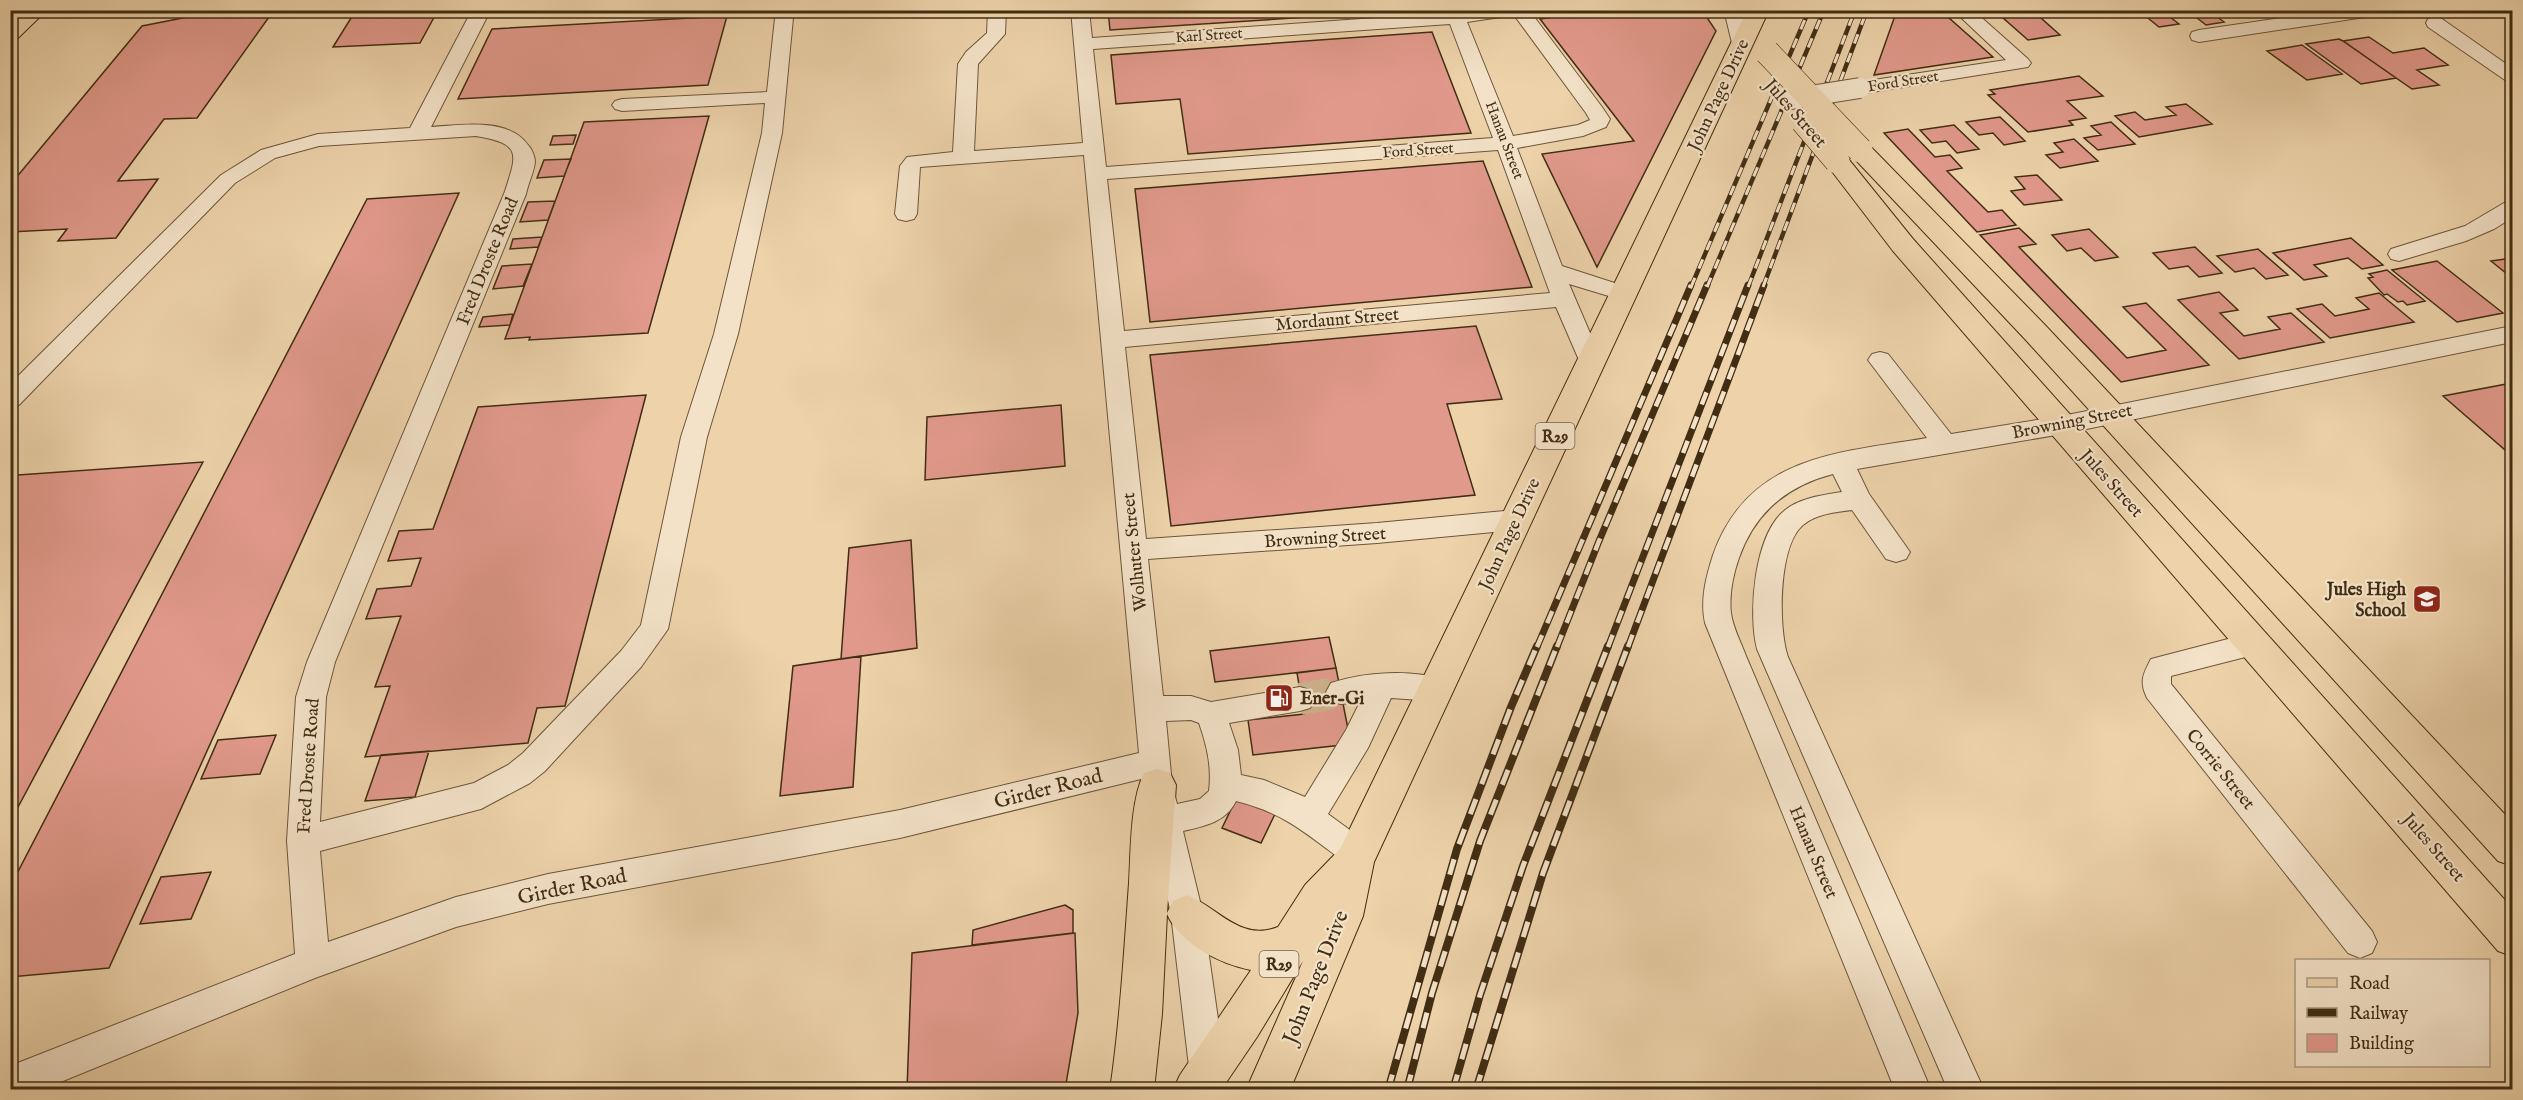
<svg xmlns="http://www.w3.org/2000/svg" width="2523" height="1100" viewBox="0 0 2523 1100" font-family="'IM FELL English',serif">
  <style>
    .building { fill: #e1998b; stroke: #412d13; stroke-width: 1.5 }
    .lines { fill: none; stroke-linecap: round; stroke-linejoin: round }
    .minor-tunnel { stroke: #cbb18c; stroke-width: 32; stroke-dasharray: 32 16; stroke-linecap: butt }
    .minor-casing { stroke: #6c5639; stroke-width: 2 }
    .major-casing { stroke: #412d13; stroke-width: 2 }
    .highway-casing { stroke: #412d13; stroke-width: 2 }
    .minor { fill: #f3e2c8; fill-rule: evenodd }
    .major { fill: #edd2aa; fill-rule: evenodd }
    .highway { fill: #edd2aa; fill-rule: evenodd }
    .rail-far2-casing { stroke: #412d13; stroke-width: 4.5 }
    .rail-far1-casing { stroke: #412d13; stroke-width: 7 }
    .rail-casing { stroke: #412d13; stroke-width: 8 }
    .rail-far2 { stroke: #f3e2c8; stroke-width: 3; stroke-dasharray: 10; stroke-linecap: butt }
    .rail-far1 { stroke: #f3e2c8; stroke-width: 4.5; stroke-dasharray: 13; stroke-linecap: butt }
    .rail { stroke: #f3e2c8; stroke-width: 5; stroke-dasharray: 16; stroke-linecap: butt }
    .minor-bridge-casing { stroke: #6c5639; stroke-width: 22; stroke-linecap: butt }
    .major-bridge-casing { stroke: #412d13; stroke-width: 26; stroke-linecap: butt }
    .minor-bridge { stroke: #f3e2c8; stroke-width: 20 }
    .major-bridge { stroke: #edd2aa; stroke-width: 25 }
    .labels { text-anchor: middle; stroke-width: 4.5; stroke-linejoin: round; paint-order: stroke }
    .far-street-label { font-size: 15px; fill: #412d13; stroke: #f3e2c8 }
    .shield { fill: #f3e2c8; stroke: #766349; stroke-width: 1.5 }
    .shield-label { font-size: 16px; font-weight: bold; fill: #412d13 }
    .street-label { font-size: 18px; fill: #412d13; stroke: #f3e2c8 }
    .poi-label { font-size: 18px; font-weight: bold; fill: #412d13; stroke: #f3e2c8; text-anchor: end }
    .near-street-label { font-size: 21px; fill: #412d13; stroke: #f3e2c8 }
  </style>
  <rect width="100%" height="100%" fill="#edd2aa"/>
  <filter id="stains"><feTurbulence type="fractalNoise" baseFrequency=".00333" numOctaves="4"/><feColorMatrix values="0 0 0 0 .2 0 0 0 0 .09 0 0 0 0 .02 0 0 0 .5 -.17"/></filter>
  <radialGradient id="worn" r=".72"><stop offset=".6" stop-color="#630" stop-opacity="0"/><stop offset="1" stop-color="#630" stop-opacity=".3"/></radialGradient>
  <path class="building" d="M274 10 197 118 164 119 118 181 158 179 116 238 58 241 67 229 10 232V185L142 26 213 12Z
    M356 10H438L420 43 333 47Z
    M1108 10H1417L1110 30Z
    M1600 10H1702L1716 31 1597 267 1542 154 1634 141 1540 19Z
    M1897 10H1940L1993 57 1874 75Z
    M1994 10H2032L2060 35 2028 40Z
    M2138 10H2161L2179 24 2159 27Z
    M2187 10H2208L2224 22 2206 25Z
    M727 16 708 85 458 99 492 29Z
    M1432 32 1471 133 1188 154 1180 99 1116 104 1111 55Z
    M2369 37 2393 53 2424 48 2448 65 2417 70 2439 85 2412 89 2343 41Z
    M2339 39 2343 41 2396 78 2361 84 2306 44Z
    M2302 45 2342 74 2307 80 2267 51Z
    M2079 76 2103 96 2067 101 2086 118 2069 121 2073 125 2028 132 1988 95 1995 94 1990 90Z
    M2186 104 2212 124 2139 137 2115 116 2135 112 2145 120 2176 115 2166 107Z
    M709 116 648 333 529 340 530 337 505 339 584 122Z
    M2000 117 2025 141 2004 145 1993 133 1979 135 1966 122Z
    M2111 122 2135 144 2098 150 2084 138 2101 135 2091 126Z
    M1954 125 1979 149 1957 153 1946 141 1932 143 1920 130Z
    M1908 129 1935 157 1950 155 1962 168 1947 171 1988 212 2002 210 2016 225 1977 232 1884 133Z
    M576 135 573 144 550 145 553 136Z
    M2074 139 2098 161 2060 168 2046 155 2063 152 2054 143Z
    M571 159 564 176 537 178 544 160Z
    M1483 161 1532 287 1150 322 1135 189Z
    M2037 175 2062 200 2024 205 2011 191 2025 189 2015 177Z
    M459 193 109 968 10 977V887L367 199Z
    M555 201 548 220 520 222 528 202Z
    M2019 228 2036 244 2019 247 2127 358 2166 350 2123 307 2146 303 2209 365 2121 382 1980 235Z
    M2089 229 2118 257 2095 261 2081 248 2067 251 2052 235Z
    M542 237 538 247 510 249 513 239Z
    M2351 238 2383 265 2362 269 2348 258 2314 265 2327 276 2304 280 2273 253Z
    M2195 247 2222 273 2199 277 2188 266 2169 269 2153 253Z
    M2258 249 2288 275 2266 279 2254 268 2235 272 2217 256Z
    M2505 259 2512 264V278L2491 261Z
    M2437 261 2503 313 2457 322 2392 270Z
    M532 264 523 286 493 289 502 266Z
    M2387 270 2425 301 2407 305 2403 301 2398 302 2387 294 2384 295 2368 278 2373 277 2369 274Z
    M2219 292 2238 310 2220 313 2244 336 2280 329 2268 317 2291 313 2324 342 2239 359 2178 300Z
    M2379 293 2414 322 2330 338 2297 309 2322 304 2335 316 2369 309 2356 298Z
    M513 314 510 325 479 327 483 317Z
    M1476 326 1502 399 1447 404 1475 495 1171 526 1150 355Z
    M2512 383V456L2443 396Z
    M646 395 565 706 537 708 528 743 365 757 390 686 375 687 401 616 366 619 377 589 411 586 421 558 388 561 399 531 433 529 478 407Z
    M1061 405 1065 466 925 480 927 417Z
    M203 462 10 822V487L18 475Z
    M911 540 917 648 841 659 849 548Z
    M1329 637 1336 668 1215 682 1210 651Z
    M861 656 853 787 780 796 793 666Z
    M1336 668 1351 744 1253 755 1248 720 1304 714 1297 673Z
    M276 735 260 774 201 779 218 740Z
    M429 751 415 797 365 801 381 755Z
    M1237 797 1276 812 1261 843 1222 828Z
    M211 872 191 919 140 924 161 877Z
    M1065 905 1073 910V933L972 945 973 930Z
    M1075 933 1078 1013 1065 1090H907L912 953Z"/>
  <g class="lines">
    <path class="minor-tunnel" d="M1300 699 1341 692"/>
    <g class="minor-casing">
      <path id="minor" d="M472 10H519L510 15 487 17 431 127C461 125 508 117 528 145 532 149 535 157 535 162 534 172 528 184 526 194L335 662 326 697 320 822 474 783 508 765 523 753 621 651 641 625 681 437 714 334 762 133 765 103 622 111 615 109 612 105 615 101 622 99 767 92 775 18 773 10H791L793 18 782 133 738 334 707 437 668 629 641 667 545 771 530 783 481 809 320 851 328 942 456 897 548 874 900 810 1139 753 1084 155 920 167 917 214 914 219 906 221 898 219 895 214 900 166 907 157 953 152 958 64 966 52 987 33 988 10H1006L1005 34 978 64 974 151 1083 143 1071 10H1089L1092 38 1445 13 1444 10H1529L1602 107 1610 119 1606 127 1583 136 1517 148 1562 266 1630 288 1633 293 1630 298 1622 300 1569 284 1602 361 1598 367 1590 369 1582 367 1556 307 1125 347 1146 539 1377 523 1515 510 1524 513 1528 520 1524 527 1515 530 1377 543 1148 559 1163 696H1191L1211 702 1300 687 1310 690 1315 699 1310 708 1300 711 1229 723 1238 750 1241 775 1264 780 1305 797 1346 730 1360 702 1341 704 1331 701 1326 692 1331 683C1365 672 1411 669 1445 680L1450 689 1445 698 1435 701 1391 698 1368 748 1328 814 1369 844 1374 854 1369 864 1358 868 1347 864C1308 835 1285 813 1236 801 1226 822 1205 826 1183 831L1203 914 1226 1075 1221 1088 1216 1090 1195 1088 1190 1075 1171 914 1141 779 900 838 548 904 456 927 315 978 41 1090H10V1066L295 954 287 841 296 697 307 662 504 194C517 154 523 144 476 136L319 146 275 158 235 183 19 405 10 407V384L221 175 261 150 318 134 410 128ZM1514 15 1586 113 1590 120 1578 125 1513 136 1467 22ZM1450 24 1493 138 1106 167 1093 49ZM1498 150 1550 293 1124 331 1107 179ZM1191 720 1199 723C1207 746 1212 767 1209 791L1200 799 1177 804 1172 785 1166 721Z
        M1727 10H1741L1743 14 1750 43 1748 47H1734L1732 43 1725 14Z
        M1953 10H1973L2028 59 2031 63 2028 67 1860 94 1853 92 1850 88 1853 84 1860 82 2006 60Z
        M2337 10H2387L2378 15 2199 42 2192 40 2190 36 2192 32 2199 30Z
        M2435 17 2442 19 2512 68V82L2505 80 2428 27 2426 23 2428 19Z
        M2512 201V218L2494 229 2466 241 2399 261 2391 259 2388 254 2391 249 2465 226 2504 203Z
        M2512 326V342L2062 434 1857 469 1869 494 1910 552 1906 559 1896 562 1886 559 1852 510C1835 512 1816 514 1803 525 1778 546 1778 628 1788 657L1984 1090H1948L1757 649C1748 614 1754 536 1784 511 1799 498 1823 495 1842 492L1833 474C1787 486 1755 512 1739 558 1733 575 1729 595 1731 613 1733 628 1741 642 1746 656L1931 1090H1895L1705 623C1700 600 1706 577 1713 555 1748 456 1836 453 1927 438L1868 360 1872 354 1880 352 1888 354 1951 434 2062 416Z
        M2255 632 2265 636 2269 644 2265 652 2171 676V684L2372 931 2377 942 2372 953 2360 958 2348 953 2147 698C2139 682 2143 674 2151 659Z"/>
    </g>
    <g class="major-casing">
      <path id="major" d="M1747 10H1769L1374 862 1363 916 1290 1090H1246L1303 961 1257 1037 1221 1090H1173L1180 1075 1251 970C1220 964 1180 944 1167 914L1162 1014 1154 1090H1110C1120 1021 1124 952 1129 883 1131 850 1130 802 1144 773L1157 769 1170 773 1176 785 1167 913 1173 901 1187 895C1219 908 1240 942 1278 927L1305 885 1340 849Z
        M1860 142 1869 145 2044 324 2512 822V866L2498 861 2024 338 1851 155 1847 150 1851 145Z
        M1837 153 1846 156 1913 239 2512 908V956L2498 951 1893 251 1824 161 1828 156Z"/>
    </g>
    <g class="highway-casing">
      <path id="highway" d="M22 10H47L18 38 10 40V21Z"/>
    </g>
    <use href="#minor" class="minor"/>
    <use href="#major" class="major"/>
    <use href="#highway" class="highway"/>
    <g class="rail-far2-casing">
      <path id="rail-far2" d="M1691 287 1809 10
        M1707 287 1824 10
        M1748 287 1855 10
        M1763 287 1867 10"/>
    </g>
    <g class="rail-far1-casing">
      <path id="rail-far1" d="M1537 647 1691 285
        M1557 647 1599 541 1707 285
        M1608 647 1748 285
        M1628 647 1764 285"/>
    </g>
    <g class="rail-casing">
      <path id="rail" d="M1388 1090 1457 849 1511 707 1537 646
        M1407 1090 1432 993 1480 841 1557 646
        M1453 1090 1480 995 1523 866 1608 646
        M1476 1090 1543 873 1628 646"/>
    </g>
    <use href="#rail-far2" class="rail-far2"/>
    <use href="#rail-far1" class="rail-far1"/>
    <use href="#rail" class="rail"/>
    <g class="minor-bridge-casing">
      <path id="minor-bridge" d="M1785 100 1860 88"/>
    </g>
    <g class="major-bridge-casing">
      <path id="major-bridge" d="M1767 52 1860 150
        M1803 121 1837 161"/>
    </g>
    <use href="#minor-bridge" class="minor-bridge"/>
    <use href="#major-bridge" class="major-bridge"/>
  </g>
  <defs>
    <g id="school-square" transform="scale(1.5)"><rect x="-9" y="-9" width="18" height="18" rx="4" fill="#8f2418" stroke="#f3e2c8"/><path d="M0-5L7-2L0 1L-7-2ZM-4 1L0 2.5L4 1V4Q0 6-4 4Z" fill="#fff"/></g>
    <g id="fuel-square" transform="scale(1.5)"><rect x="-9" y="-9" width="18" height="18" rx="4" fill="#8f2418" stroke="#f3e2c8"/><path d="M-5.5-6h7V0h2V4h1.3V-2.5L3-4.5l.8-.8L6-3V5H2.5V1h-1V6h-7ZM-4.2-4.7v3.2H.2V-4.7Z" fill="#fff"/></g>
  </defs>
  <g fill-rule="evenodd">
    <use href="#school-square" x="2427" y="599"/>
    <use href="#fuel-square" x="1279" y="698"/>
  </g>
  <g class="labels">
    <g class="far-street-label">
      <text transform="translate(1209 35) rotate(-4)" y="5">Karl Street</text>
      <text transform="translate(1903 81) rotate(-9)" y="5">Ford Street</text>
      <text transform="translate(1505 140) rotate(69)" y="5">Hanau Street</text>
      <text transform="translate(1418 150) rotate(-4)" y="5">Ford Street</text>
    </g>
    <g class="shield">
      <rect x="1535.5" y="423" width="39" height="26" rx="4.5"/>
      <rect x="1259.5" y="951" width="39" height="26" rx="4.5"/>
    </g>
    <g class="shield-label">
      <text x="1555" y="442">R29</text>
      <text x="1279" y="970">R29</text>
    </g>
    <g class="street-label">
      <text transform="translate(1718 95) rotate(-65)" y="6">John Page Drive</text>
      <text transform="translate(1796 113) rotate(49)" y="6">Jules Street</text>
      <text transform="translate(487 261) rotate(-68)" y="6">Fred Droste Road</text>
      <text transform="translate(1337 319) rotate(-5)" y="6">Mordaunt Street</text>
      <text transform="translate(2072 421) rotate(-11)" y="6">Browning Street</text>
      <text transform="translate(2112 483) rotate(48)" y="6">Jules Street</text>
      <text transform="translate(1509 534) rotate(-65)" y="6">John Page Drive</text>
      <text transform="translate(1325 537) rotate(-4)" y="6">Browning Street</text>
      <text transform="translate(1134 552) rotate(-96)" y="6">Wolhuter Street</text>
      <text transform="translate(308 766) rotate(-86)" y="6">Fred Droste Road</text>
      <text transform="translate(2221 769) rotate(51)" y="6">Corrie Street</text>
      <text transform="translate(2434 847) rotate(49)" y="6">Jules Street</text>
      <text transform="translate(1814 852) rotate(67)" y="6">Hanau Street</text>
    </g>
    <g class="poi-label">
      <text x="2406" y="595">Jules High<tspan x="2406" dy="21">School</tspan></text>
      <text x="1300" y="704" text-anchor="start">Ener-Gi</text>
    </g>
    <g class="near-street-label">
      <text transform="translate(1048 788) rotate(-14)" y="7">Girder Road</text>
      <text transform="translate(572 886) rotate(-12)" y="7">Girder Road</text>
      <text transform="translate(1315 977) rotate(-68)" y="7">John Page Drive</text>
    </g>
  </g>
  <rect width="2523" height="1100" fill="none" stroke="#edd2aa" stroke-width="36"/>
  <rect x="12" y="12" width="2499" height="1076" fill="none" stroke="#412d13" stroke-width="3"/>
  <rect x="18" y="18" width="2487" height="1064" fill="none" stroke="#412d13" stroke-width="1.5"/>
  <rect x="2295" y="959" width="195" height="108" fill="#f3e2c8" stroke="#ac9a80" stroke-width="1.5"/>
  <rect x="2307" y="978" width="30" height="9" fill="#edd2aa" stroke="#ac9a80" stroke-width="1.5"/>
  <text x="2349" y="989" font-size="18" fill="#412d13">Road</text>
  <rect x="2307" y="1008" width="30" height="9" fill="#412d13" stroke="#ac9a80" stroke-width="1.5"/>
  <text x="2349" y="1019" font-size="18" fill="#412d13">Railway</text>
  <rect x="2307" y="1034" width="30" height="18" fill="#e1998b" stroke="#ac9a80" stroke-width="1.5"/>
  <text x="2349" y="1049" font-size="18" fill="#412d13">Building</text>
  <rect width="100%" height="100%" filter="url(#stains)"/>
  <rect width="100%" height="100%" fill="url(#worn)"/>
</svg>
